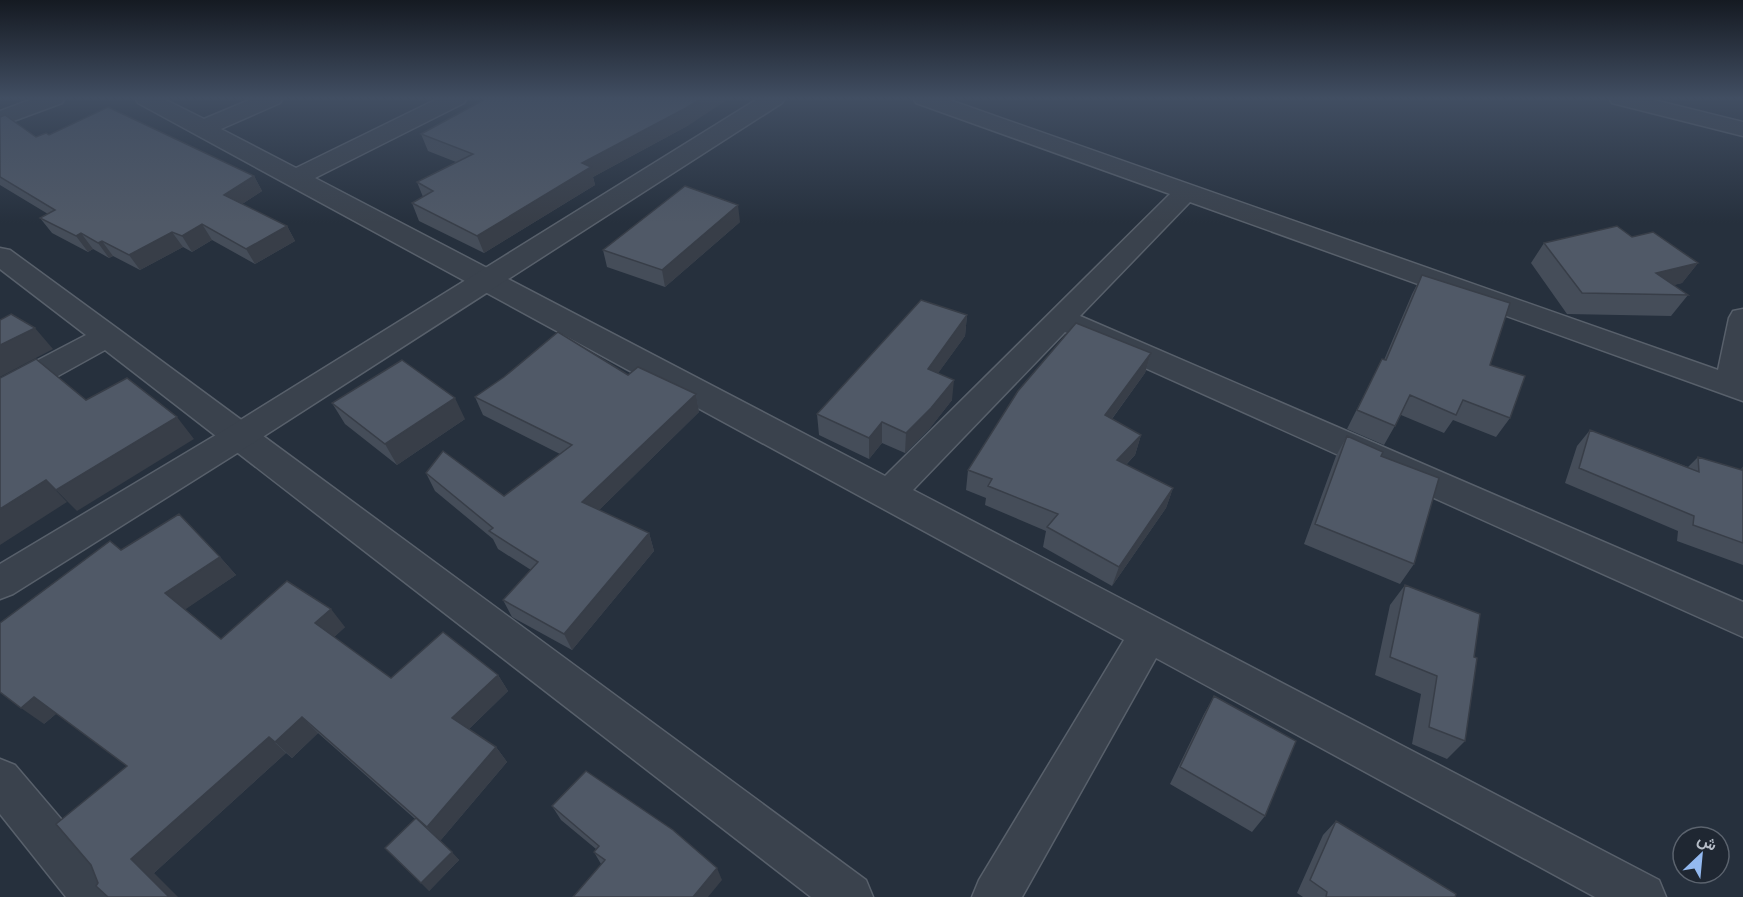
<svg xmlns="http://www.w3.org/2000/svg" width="1743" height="897" viewBox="0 0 1743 897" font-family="Signika,Vazirmatn,sans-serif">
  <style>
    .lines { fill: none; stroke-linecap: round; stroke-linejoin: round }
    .minor-casing { stroke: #58606b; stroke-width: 3 }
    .tertiary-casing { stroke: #58606b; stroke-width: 3 }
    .minor { fill: #3a424d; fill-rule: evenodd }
    .tertiary { fill: #3a424d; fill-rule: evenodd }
    .wall { fill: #454d59 }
    .shaded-wall { fill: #383e48 }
    .building { fill: #505967; stroke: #383e48; stroke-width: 1.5 }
  </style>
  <rect width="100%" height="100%" fill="#26303d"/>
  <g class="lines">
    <g class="minor-casing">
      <path id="minor" d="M35 98H65L62 103 0 126V111Z
        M135 98H162L204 119 254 98H283L280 103 221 129 296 168 439 98H467L464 103 315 178 885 476 1170 194 916 103 913 98H944L1718 370 1729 318 1733 311 1743 309V401L1190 202 1080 316 1743 602V637L1065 332 913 490 1659 880 1666 897H1595L1156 658 1022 897H972L979 880 1124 640 138 103Z
        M1609 98H1646L1743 122V136L1612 103Z
        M0 248 10 250 118 329 866 880 873 897H811L105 350 11 402 0 405V380L86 335 0 269Z
        M0 759 15 765 113 880 120 897H66L0 814Z"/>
    </g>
    <g class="tertiary-casing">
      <path id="tertiary" d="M759 98H785L782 103 250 445 13 594 0 599V564L226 429Z"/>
    </g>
    <use href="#minor" class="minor"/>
    <use href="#tertiary" class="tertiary"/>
  </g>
  <path class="wall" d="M0 117 36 137 49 135 254 176 262 191 242 204 287 226 295 241 255 264 212 240 192 252 183 247 140 270 113 256 109 258 93 249 88 252 52 233 40 218 48 214 0 185Z
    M689 125 593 177 595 185 484 253 419 221 412 203 423 197 417 182 456 162 428 151 421 134Z
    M740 222 665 287 607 267 603 250Z
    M1632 237 1698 263 1682 283 1673 285 1688 295 1671 316 1567 314 1531 263 1544 243Z
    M1422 275 1490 365 1510 418 1496 437 1453 420 1444 433 1401 415 1384 445 1347 429 1382 359 1384 360 1412 294Z
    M967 315 965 336 938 373 952 400 930 428 905 453 882 443 869 459 819 435 817 414Z
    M1151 353 1145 373 1112 419 1141 435 1135 455 1126 465 1173 488 1166 508 1112 586 1043 547 1046 531 985 505 986 498 966 490 968 470Z
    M628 375 696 394 699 412 599 510 649 533 654 551 572 650 512 617 503 600 531 570 498 549 493 539 435 491 426 473 504 496 560 454 483 415 475 397Z
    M332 403 465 419 397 465 345 424Z
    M1590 430 1688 467 1698 457 1740 470 1743 467V565L1677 541 1678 531 1565 483 1577 446Z
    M1347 436 1381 456 1414 564 1400 584 1304 544 1336 456Z
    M121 550 220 557 236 575 185 609 221 639 345 627 334 637 391 678 498 675 508 691 469 729 496 747 507 762 440 841 459 860 429 891 415 819 318 733 292 758 286 753 154 873 98 883 127 766 57 713 44 724Z
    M1405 585 1474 657 1465 741 1447 759 1412 744 1421 694 1375 675 1390 605Z
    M1214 696 1265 816 1252 832 1170 784 1204 714Z
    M552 806 722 880 601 864 594 852 596 849 561 820Z
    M1336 821 1455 897H1303L1297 893 1323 835Z"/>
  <path class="shaded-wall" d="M702 98H730L689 125 593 177 595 185 484 253 477 236 582 163Z
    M254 176 262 191 233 210 224 195Z
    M738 205 740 222 665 287 662 270Z
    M202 224 212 240 192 252 182 236Z
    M287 226 295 241 255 264 246 249Z
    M172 232 183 247 140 270 129 255Z
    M81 233 93 249 88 252 76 236Z
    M102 241 113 256 109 258 98 243Z
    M1698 263 1682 283 1640 294 1656 273Z
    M967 315 965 336 926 390 928 369Z
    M35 328 53 349 0 377V345Z
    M1151 353 1145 373 1100 435 1105 415Z
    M954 380 952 400 930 428 905 453 906 433Z
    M696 394 699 412 589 520 582 502Z
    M455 398 465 419 397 465 385 444Z
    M177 417 194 439 77 511 56 490Z
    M882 422V443L869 459V438Z
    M1141 435 1135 455 1111 480 1117 460Z
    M46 480 67 502 0 545V509Z
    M1173 488 1166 508 1112 586 1119 567Z
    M649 533 654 551 572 650 564 634Z
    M220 557 236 575 183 611 165 593Z
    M331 609 345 627 330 641 315 623Z
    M498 675 508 691 464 734 452 718Z
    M34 697 57 713 44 724 21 708Z
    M302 717 318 733 292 758 275 742Z
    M269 737 286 753 154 873 178 897H167L131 859Z
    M496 747 507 762 440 841 427 827Z
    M452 852 459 860 429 891 421 883Z
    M717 868 722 880 708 897H693Z"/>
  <path class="building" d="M487 98H702L686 108 582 163 591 167 477 236 412 203 433 191 417 182 473 154 421 134Z
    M108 107 254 176 224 195 287 226 246 249 202 224 182 236 172 232 129 255 102 241 98 243 81 233 76 236 40 218 55 210 0 177V117L5 115 36 137 46 133 49 135Z
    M685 186 738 205 662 270 603 250Z
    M1617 226 1632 237 1653 232 1698 263 1656 273 1688 295 1582 293 1544 243Z
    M1422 275 1510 303 1490 365 1525 376 1510 418 1463 400 1456 415 1410 395 1395 426 1357 410 1382 359 1386 360Z
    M921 300 967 315 928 369 954 380 931 408 906 433 882 422 869 438 817 414Z
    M11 314 35 328 0 345V320Z
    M1076 323 1151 353 1105 415 1141 435 1117 460 1173 488 1119 567 1047 527 1058 514 988 486 992 479 968 470 1018 391Z
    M558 332 628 375 638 367 696 394 582 502 649 533 564 634 503 600 538 562 489 531 493 528 426 473 443 451 504 496 572 445 475 397 504 377Z
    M36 359 86 400 127 378 177 417 56 490 46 480 0 509V378Z
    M402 360 455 398 385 444 332 403Z
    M1590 430 1699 472 1698 457 1742 470 1743 467V543L1693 525 1694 516 1579 468Z
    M1347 436 1383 452 1381 456 1439 478 1414 564 1315 524Z
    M179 514 220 557 165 593 221 639 287 581 331 609 315 623 391 678 443 632 498 675 452 718 496 747 427 827 302 717 275 742 269 737 131 859 168 896 167 897H108L96 886 98 883 91 865 56 824 127 766 34 697 21 708 0 692V623L110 541 121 550Z
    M1405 585 1480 614 1474 657 1477 658 1465 741 1429 727 1437 676 1390 657Z
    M1214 696 1296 741 1265 816 1180 767Z
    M586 771 673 830 717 868 693 897H573L605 860 594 852 599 846 552 806Z
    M416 818 452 852 421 883 385 848Z
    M1336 821 1456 894 1455 897H1326L1327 892 1310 880Z"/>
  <linearGradient id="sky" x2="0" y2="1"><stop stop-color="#151a22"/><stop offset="0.44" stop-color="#414e62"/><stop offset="1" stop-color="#414e62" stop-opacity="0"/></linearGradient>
  <rect width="1743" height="223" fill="url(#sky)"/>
  <g transform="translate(1701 855) rotate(26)"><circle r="28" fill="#1f2732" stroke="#5b636e" stroke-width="1.5"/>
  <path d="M0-4.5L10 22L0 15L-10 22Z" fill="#93b9f0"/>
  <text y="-9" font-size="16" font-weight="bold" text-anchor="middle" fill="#b6bdc8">ش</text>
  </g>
</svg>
